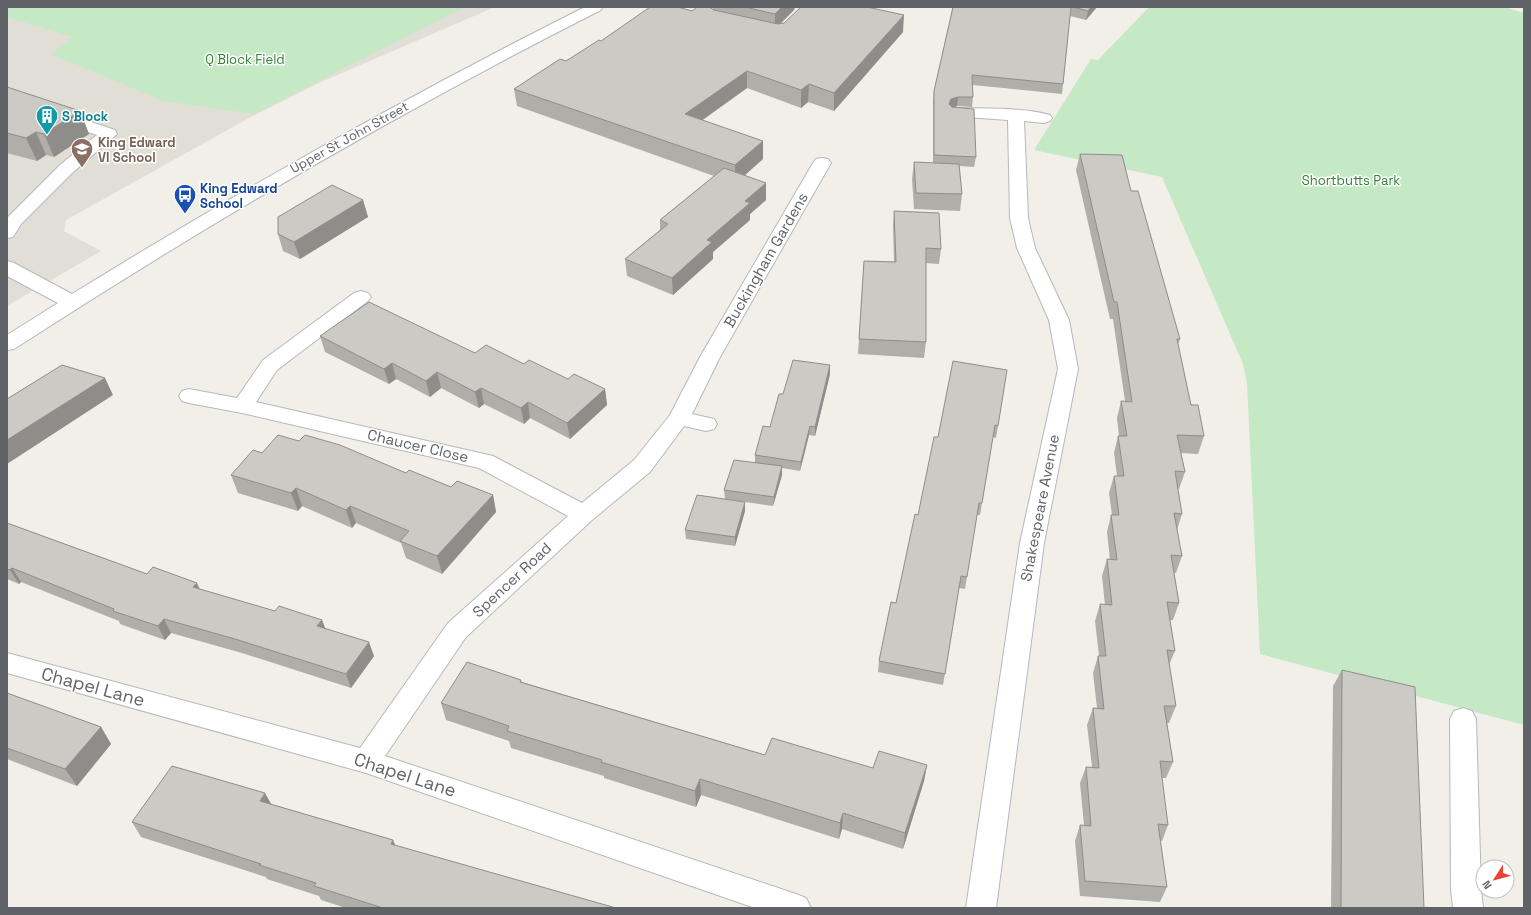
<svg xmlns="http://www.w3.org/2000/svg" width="1531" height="915" viewBox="0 0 1531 915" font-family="'Space Grotesk',sans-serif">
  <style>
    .education { fill: #e1ded6 }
    .green { fill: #c5e8c5 }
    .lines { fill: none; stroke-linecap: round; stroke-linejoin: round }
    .minor-casing { stroke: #b5b8bc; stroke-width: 2 }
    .minor { fill: #fff; fill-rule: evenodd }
    .wall { fill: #afaea9 }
    .shaded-wall { fill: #8f8d8a }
    .building { fill: #cccac5; stroke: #8f8d8a }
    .labels { text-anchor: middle; stroke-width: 3; stroke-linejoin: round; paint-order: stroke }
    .far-park-label { font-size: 13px; fill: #348238; stroke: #fff }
    .far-culture-label { font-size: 13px; font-weight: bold; fill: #0d838f; stroke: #fff; text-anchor: start }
    .far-street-label { font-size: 13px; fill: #5f6368; stroke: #fff }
    .far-education-label { font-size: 13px; font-weight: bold; fill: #785e54; stroke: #fff; text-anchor: start }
    .far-transit-label { font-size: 13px; font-weight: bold; fill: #164399; stroke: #fff; text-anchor: start }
    .street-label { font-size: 15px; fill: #5f6368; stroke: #fff }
    .near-street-label { font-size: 18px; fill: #5f6368; stroke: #fff }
  </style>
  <rect width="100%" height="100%" fill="#f1efe8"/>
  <path class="education" d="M7 7H495L321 82 249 118 66 220 64 231 101 251 7 306Z"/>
  <path class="green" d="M7 7H464L254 114 163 101 51 54 73 37 7 17Z
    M1149 7H1504L1524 13V725L1260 654 1247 383 1243 364 1162 177 1034 150 1091 59 1098 60Z"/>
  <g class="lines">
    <g class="minor-casing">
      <path id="minor" d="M585 7H603L601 10C399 112 204 226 14 349L7 350V335L58 303 7 276V261L14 263 72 294C239 191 409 95 585 7Z
        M7 94 115 130 117 134 72 173 21 224 13 237 7 238 8 217 60 165 97 135 7 104Z
        M957 108C987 109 1020 107 1050 115L1052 118 1050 121 1044 123 1024 121 1028 218 1035 248 1069 320 1078 369 1044 543 996 908H966L1020 543 1058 369 1049 320 1017 248 1010 218 1008 120 951 116 949 113 951 110Z
        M822 158 828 159 831 163 720 357 692 414 714 419 717 424 714 429 706 431 684 426 650 472 592 520 466 637 385 756 796 894 806 898 811 908H755L366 773 7 673V653L360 748 448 623 568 516 479 468 242 413 189 403 182 401 179 396 182 391 189 389 237 398 263 360 354 293 361 291 368 293 371 297 368 301 277 370 256 402 493 456 582 503 634 460 670 415 700 357 813 163 816 159Z
        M1463 708 1472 711 1476 719 1481 890 1483 908H1453L1451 890 1450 719 1454 711Z"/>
    </g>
    <use href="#minor" class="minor"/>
  </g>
  <path class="wall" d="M713 7H795L794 10 780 24 903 32 834 111 808 102 801 108 747 88 702 120 763 159 744 175 766 200 750 214V220L713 252V259L673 295 627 276 625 259 660 230V220L714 176 517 106 514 89 566 61 601 41 692 11 713 9Z
    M953 7H1097L1086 20 1070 16 1063 84 1062 94 973 85V97L972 107 957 106 954 108 976 157 974 167 959 166 962 194 960 211 914 209 912 179 914 162 933 163V101L934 91Z
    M7 87 80 111 89 134 54 157 46 155 37 161 7 153Z
    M1080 154 1131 191 1180 339 1178 345 1191 405 1204 436 1198 454 1181 453 1185 472 1179 489H1178L1182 514 1177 530 1182 556 1176 573H1174L1179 603 1173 620H1170L1175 651 1169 665 1176 706 1169 723H1167L1173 762 1166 778H1162L1168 825 1162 841H1160L1167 887 1160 902 1080 896 1075 841 1080 825H1084L1080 783 1086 767H1092L1087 725 1093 708H1097L1093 673 1098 656H1099L1095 621 1100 604 1105 605 1102 576 1107 559 1110 560 1107 532 1111 515H1112L1109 493 1114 476H1117L1114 453 1118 436H1119L1117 418 1121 401H1125L1113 319H1110L1076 170Z
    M363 200 368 217 300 259 283 251 278 234Z
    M894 211 941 249 939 264 926 263V342L924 358 858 354 864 261 894 262 893 226Z
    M320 336 475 353 524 364 568 379 605 389 607 405 570 439 530 418 524 424 484 404 479 408 441 388 430 397 396 379 389 384 325 352Z
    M830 365V374L815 436 809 435 800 471 782 468V475L773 506 725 499 724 490 755 463V455L770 427 783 394Z
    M1007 370 996 438 993 437 980 515H977L965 589 959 588 943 685 878 672 879 661 896 603 938 437Z
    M299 441 406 473 451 487 493 495 496 512 442 574 406 558 401 543 356 523 352 528 302 506 298 511 238 493 231 475 262 453Z
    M745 511 735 546 686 539 685 530Z
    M7 523 147 574 275 611 322 620 325 628 374 656 351 688 242 653 171 633 165 640 120 624 119 621 21 582 19 584 7 579Z
    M1342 670 1424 908H1331L1333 686Z
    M521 680 522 682 765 755 873 768 927 765 924 781 903 849 842 829 839 839 701 795 696 807 604 778V776L511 748 509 741 446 720 441 703Z
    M7 693 101 727 111 744 77 786 7 759Z
    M271 804 393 840 395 846 616 908H346L321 900 319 896 267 879 266 877 141 837 132 822Z"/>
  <path class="shaded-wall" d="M782 7H795L794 10 775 29V14Z
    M1091 7H1097L1086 20 1088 11Z
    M904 15 903 32 834 111V93Z
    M747 71V88L686 132 685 114Z
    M809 84 808 102 801 108V90Z
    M958 97 957 106 950 109 949 104 951 99Z
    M80 111 89 134 54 157 44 134Z
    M36 132 46 155 37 161 26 138Z
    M763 141V159L735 184V165Z
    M766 183V200L750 214V220L713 252V259L673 295 672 278 707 240 745 201Z
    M363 200 368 217 300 259 294 242Z
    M392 363 396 379 389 384 384 369Z
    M830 365V374L815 436V427Z
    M437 372 441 388 430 397 426 381Z
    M105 378 113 395 7 464V440Z
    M481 388 484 404 479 408 475 392Z
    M605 389 607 405 570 439 567 423Z
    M528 402 530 418 524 424 521 408Z
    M810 426 809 435 800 471 801 462Z
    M782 466V475L773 506 774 497Z
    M296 488 302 506 298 511 291 493Z
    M493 495 496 512 442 574 437 556Z
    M745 502V511L735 546V537Z
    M350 506 356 523 352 528 346 510Z
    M12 568 21 582 19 584 10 570Z
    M197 583 203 596 193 587Z
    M164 619 171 633 165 640 158 626Z
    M322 620 327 633 317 626Z
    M369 642 374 656 351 688 346 674Z
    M101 727 111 744 77 786 65 769Z
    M927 765 924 781 903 849 905 833Z
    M700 779 701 795 696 807 695 791Z
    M265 793 273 807 260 801Z
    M843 813 842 829 839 839 840 823Z
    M393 840 399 854 391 844Z"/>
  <path class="building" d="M650 7H678L692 11 697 7H709L714 10 778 24 784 23 801 7H867L904 15 834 93 809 84 801 90 747 71 685 114 763 141 735 165 514 89 560 59 566 61 599 40 601 41Z
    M745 7H782L775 14Z
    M953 7H1071L1063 84 972 75 973 97H958L951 99 949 104 952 107 974 109 976 157 934 155V91Z
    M1073 7H1091L1088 11Z
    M7 87 80 111 44 134 36 132 26 138 7 133Z
    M1080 154 1122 155 1131 191H1138L1180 339H1177L1191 405H1198L1204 436 1177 435 1185 472 1175 471 1182 514 1174 513 1182 556 1171 555 1179 603 1167 602 1175 651 1167 650 1176 706H1164L1173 762 1160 761 1168 825 1158 824 1167 887 1085 881 1080 825 1091 826 1086 767 1099 768 1093 708 1104 709 1098 656H1106L1100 604 1112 605 1107 559 1117 560 1111 515H1119L1114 476H1124L1118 436H1127L1121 401 1132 402 1117 302H1114Z
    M914 162 959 164 962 194 916 193Z
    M724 168 766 183 745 201 750 203 707 240 712 242 672 278 625 259 668 224 660 220Z
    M332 185 363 200 294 242 278 234V217Z
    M894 211 939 213 941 249 926 248V342L859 339 864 261 896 262Z
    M369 302 475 353 486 345 524 364 529 360 568 379 574 374 605 389 567 423 528 402 521 408 481 388 475 392 437 372 426 381 392 363 384 369 320 336Z
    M793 360 830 365 815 427 810 426 801 462 755 455 763 426 770 427 779 394H783Z
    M953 361 1007 370 998 426 995 425 982 503H979L967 577 961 576 945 674 879 661 891 602 896 603 915 514 918 515 934 437H938Z
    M62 365 105 378 7 440V399Z
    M278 435 299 441 305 435 340 445 406 473 409 470 451 487 457 481 493 495 437 556 400 541 409 531 350 506 346 510 296 488 291 493 231 475 253 450 262 453Z
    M734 460 782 466 774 497 724 490Z
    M697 495 745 502 735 537 685 530Z
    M7 523 147 574 153 567 197 583 193 587 275 611 279 606 322 620 317 626 369 642 346 674 235 639 164 619 158 626 113 611 114 609 12 568 10 570 7 569Z
    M467 662 521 680 520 682 765 755 772 738 873 768 879 751 927 765 905 833 843 813 840 823 700 779 695 791 601 762 602 760 507 731 509 726 441 703Z
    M1342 670 1415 687 1424 908H1341Z
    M7 693 101 727 65 769 7 748Z
    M172 766 265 793 260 801 393 840 391 844 616 908H383L314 886 316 883 259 865 261 864 132 822Z"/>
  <defs>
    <g id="building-pin" transform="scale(1.15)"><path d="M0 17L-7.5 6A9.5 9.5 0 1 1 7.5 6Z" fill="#0f9aa8" stroke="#fff"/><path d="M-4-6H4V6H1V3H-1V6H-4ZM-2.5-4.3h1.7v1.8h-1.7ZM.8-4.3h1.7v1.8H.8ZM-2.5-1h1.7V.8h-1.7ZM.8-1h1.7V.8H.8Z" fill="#fff"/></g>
    <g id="school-pin" transform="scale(1.15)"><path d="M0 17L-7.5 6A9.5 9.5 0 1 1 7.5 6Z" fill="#8d6e63" stroke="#fff"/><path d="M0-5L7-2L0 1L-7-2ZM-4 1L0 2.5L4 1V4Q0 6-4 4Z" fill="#fff"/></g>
    <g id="bus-pin" transform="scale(1.15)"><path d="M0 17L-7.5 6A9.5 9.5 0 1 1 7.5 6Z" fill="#1a4fb4" stroke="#fff"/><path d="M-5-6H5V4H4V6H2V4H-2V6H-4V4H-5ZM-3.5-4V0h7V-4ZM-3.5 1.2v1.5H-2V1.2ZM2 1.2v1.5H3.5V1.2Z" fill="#fff"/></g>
  </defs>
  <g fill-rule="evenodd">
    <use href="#building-pin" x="47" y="116"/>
    <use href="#school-pin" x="82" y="149"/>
    <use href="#bus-pin" x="185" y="195"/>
  </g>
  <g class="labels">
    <g class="far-park-label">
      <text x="245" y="64">Q Block Field</text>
      <text x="1351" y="185">Shortbutts Park</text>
    </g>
    <g class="far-culture-label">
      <text x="62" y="121">S Block</text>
    </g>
    <g class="far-street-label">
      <text transform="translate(349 137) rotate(-29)" y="5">Upper St John Street</text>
    </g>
    <g class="far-education-label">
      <text x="98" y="147">King Edward<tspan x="98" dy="15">VI School</tspan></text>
    </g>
    <g class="far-transit-label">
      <text x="200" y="193">King Edward<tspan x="200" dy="15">School</tspan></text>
    </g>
    <g class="street-label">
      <text transform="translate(766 260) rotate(-60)" y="5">Buckingham Gardens</text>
      <text transform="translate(418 446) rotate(13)" y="5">Chaucer Close</text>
      <text transform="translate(1040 508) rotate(-79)" y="5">Shakespeare Avenue</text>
      <text transform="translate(512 580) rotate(-43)" y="5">Spencer Road</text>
    </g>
    <g class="near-street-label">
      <text transform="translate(93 687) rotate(15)" y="6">Chapel Lane</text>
      <text transform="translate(405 775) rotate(18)" y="6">Chapel Lane</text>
    </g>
  </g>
  <rect width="1531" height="915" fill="none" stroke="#5f6368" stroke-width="16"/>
  <g transform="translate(1495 879) rotate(234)"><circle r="19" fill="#ffffff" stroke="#bfc1c3"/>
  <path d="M0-3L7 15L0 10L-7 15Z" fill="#ea4335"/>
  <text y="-6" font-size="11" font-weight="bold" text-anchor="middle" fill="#5f6368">N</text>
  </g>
</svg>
